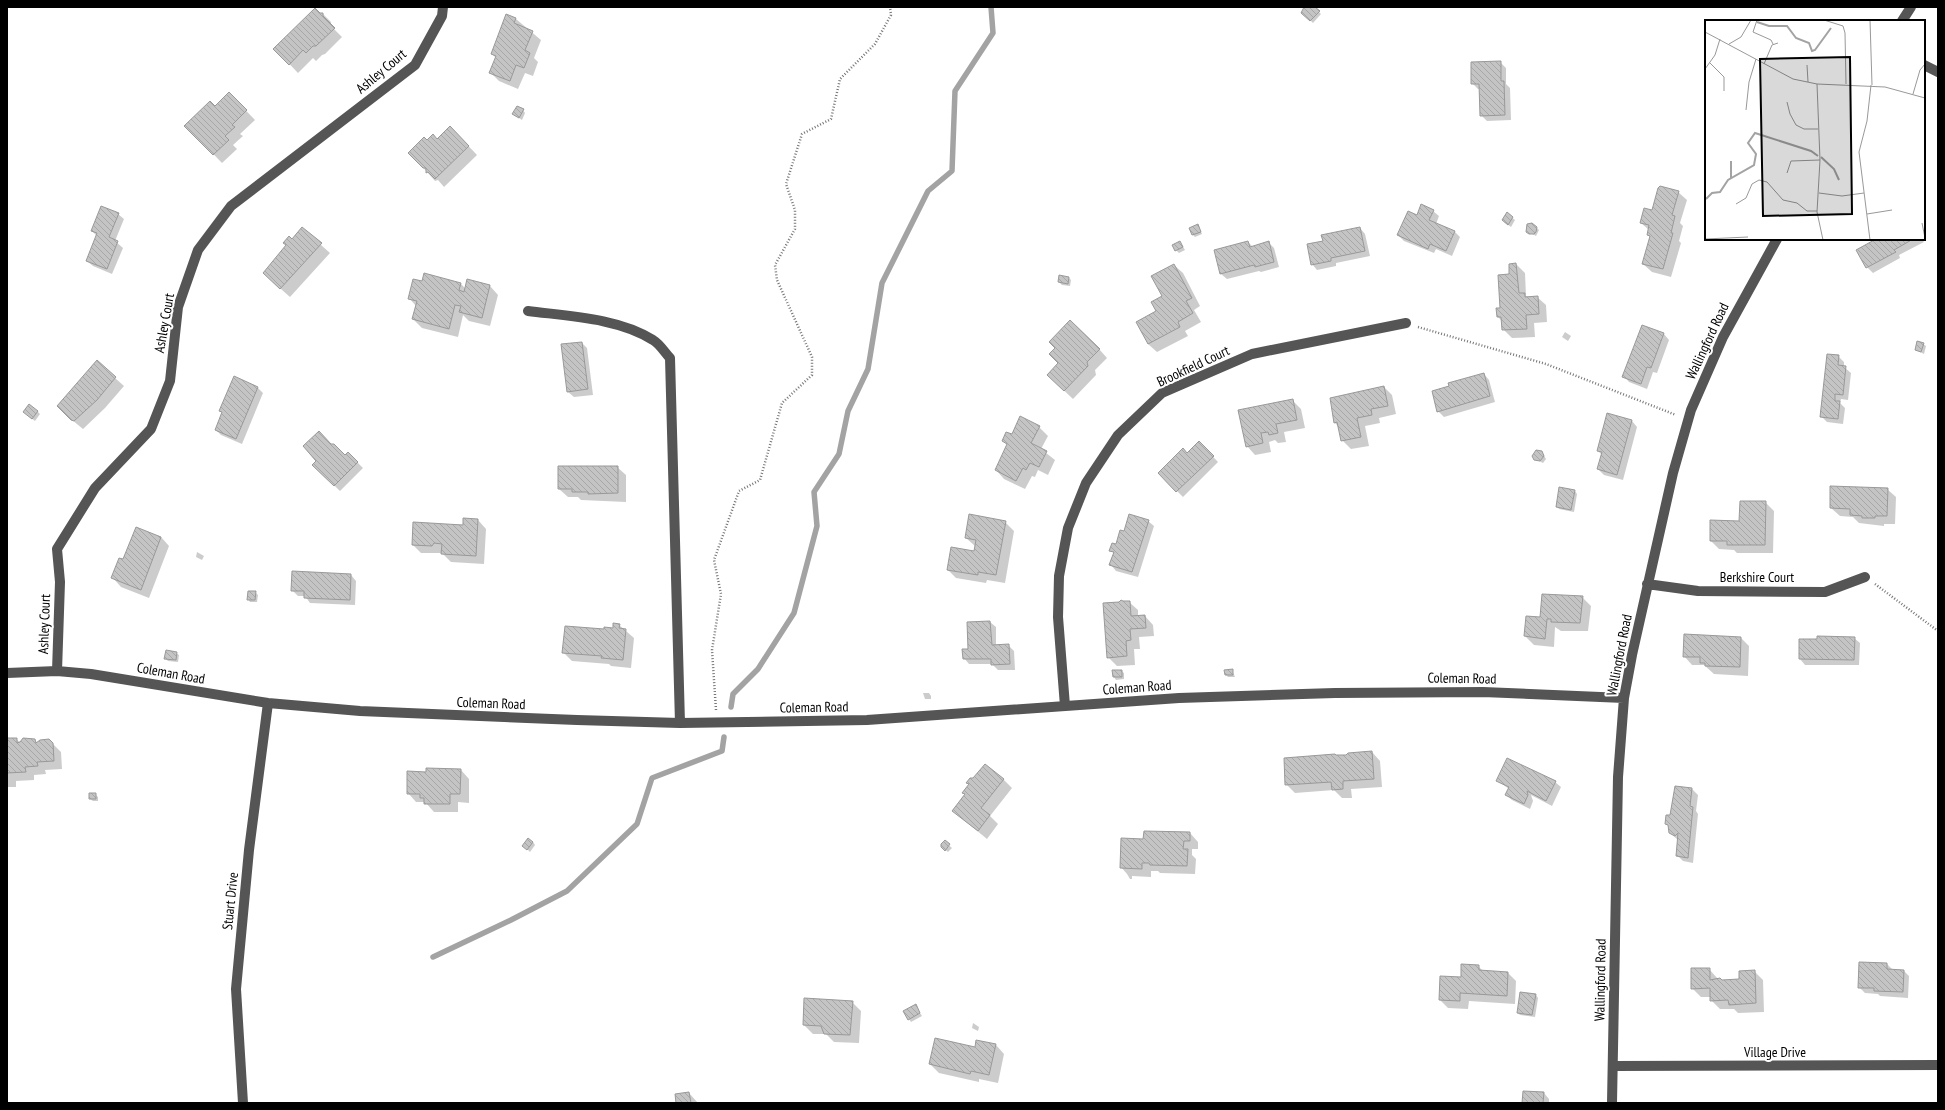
<svg xmlns="http://www.w3.org/2000/svg" width="1945" height="1110" viewBox="0 0 1945 1110" font-family="'PT Sans Narrow',sans-serif">
  <style>
    .shadow { fill: #0003 }
    .lines { fill: none; stroke-linecap: round; stroke-linejoin: round }
    .stream { stroke: #a3a3a3; stroke-width: 5.5 }
    .building { fill: url(#building-back-hatch); stroke: #999 }
    .path { stroke: #777; stroke-width: 2.5; stroke-dasharray: 1 2; stroke-linecap: butt }
    .minor { stroke: #555; stroke-width: 10 }
    .labels { text-anchor: middle; stroke-width: 4; stroke-linejoin: round; paint-order: stroke }
    .street-label { font-size: 14px; fill: #000; stroke: #fff }
    .inset-river { fill: none; stroke: #a3a3a3; stroke-width: 2 }
    .inset-road { fill: none; stroke: #999; stroke-width: 1 }
    .view { fill: #000; fill-opacity: 0.15; stroke: #000; stroke-width: 2 }
    .inset-edge { fill: none; stroke: #000; stroke-width: 2 }
  </style>
  <defs>
    <pattern id="building-back-hatch" width="6" height="6" patternUnits="userSpaceOnUse"><rect width="6" height="6" fill="#c4c4c4"/><path d="M-1 5l2 2M0 0l6 6M5-1l2 2" fill="none" stroke="#a7a7a7"/></pattern>
  </defs>
  <rect width="100%" height="100%" fill="#fff"/>
  <path class="shadow" d="M1305 7H1314L1321 14 1313 23 1303 13Z
    M320 14H323L331 22V26L342 37 325 54 322 55 316 61 313 58 298 73 275 49Z
    M506 15 516 19 541 40 534 58 538 62 533 76 525 73 518 89 499 81 491 73 496 58 492 54Z
    M1500 62 1506 68V84L1510 88 1511 120 1487 121 1481 115 1480 89H1478L1472 83Z
    M229 93 255 120 240 134 243 136 233 145 237 149 222 163 186 126 215 107Z
    M523 110 525 113 522 120 513 114Z
    M459 136 477 155 444 187 438 180 435 181 410 153 437 140Z
    M1678 192 1687 200 1680 223 1683 226 1679 241 1681 243 1671 277 1652 272 1643 264 1650 237 1648 235 1649 230 1641 223 1652 211Z
    M1433 211 1439 216 1436 224 1455 232 1460 237 1452 256 1436 249 1434 253 1404 241 1398 235 1418 216Z
    M118 214 124 219 115 241 123 248 112 274 93 266 87 261 97 236 92 231Z
    M1507 214 1515 220 1511 227 1504 222Z
    M1532 224 1539 230 1536 236 1527 231Z
    M1198 225 1202 234 1195 237 1193 235Z
    M302 228 330 253 290 297 273 282 292 240Z
    M1360 228 1365 234 1370 256 1336 263V266L1317 270 1312 264Z
    M1878 239H1922L1924 242 1899 255 1900 258 1873 273 1867 267Z
    M1248 242 1253 247 1269 243 1274 248 1279 267 1261 272 1259 271 1227 279 1221 274 1215 251Z
    M1182 245 1185 250 1179 253 1176 250Z
    M1516 264 1525 273 1526 296 1528 297H1537L1546 305 1547 322 1534 323 1535 337 1512 338 1503 329V322L1498 317Z
    M1174 265 1183 273 1200 306 1194 310 1201 322 1185 331 1188 336 1157 352 1148 344 1137 322 1158 311Z
    M1069 278 1071 280 1070 286 1062 285 1059 282Z
    M468 281 490 286 498 295 490 326 469 321 463 315 458 337 422 328 413 319 416 306 409 298 422 282 461 284 466 289Z
    M1643 326 1664 334 1669 340 1657 373 1653 372 1647 389 1629 382 1624 376Z
    M1565 332 1571 336 1568 341 1562 337Z
    M582 343 587 348 593 395 574 397 568 392Z
    M1923 344 1926 346 1924 354 1916 350Z
    M1099 349 1107 358 1095 370 1096 375 1073 399 1056 383 1059 363Z
    M1838 356 1844 362V367L1851 373 1848 400 1841 399 1840 403 1845 408 1843 424 1827 422 1821 416Z
    M97 362 124 386 105 408 83 429 66 415Z
    M1484 374 1489 380 1495 402 1444 417 1438 411Z
    M234 378 258 388 263 393 242 444 221 435 216 430 223 413 220 411Z
    M1384 387 1392 395 1396 414 1379 418 1380 423 1365 426 1369 446 1351 449 1342 440 1339 427 1335 423Z
    M1292 400 1301 409 1305 428 1284 432 1286 442 1278 443 1275 440 1269 442 1271 452 1255 455 1247 446Z
    M37 411 40 414 35 421 27 415Z
    M1608 414 1632 421 1637 427 1623 480 1604 475 1598 469 1602 455 1598 451Z
    M1039 427 1048 436 1041 449 1055 460 1048 475 1038 470 1035 477 1032 476 1025 489 1004 479 996 470 1008 445 1003 440 1012 435Z
    M1199 442 1218 462 1183 497 1159 473 1187 454Z
    M331 446 345 456 348 453 363 468 340 491 313 465Z
    M1542 452 1546 459 1543 463 1535 459Z
    M617 467 626 475V502L581 500 578 497H568L559 489Z
    M1887 489 1896 497 1895 524H1884V526L1859 523 1853 517 1840 516 1831 508Z
    M1575 491 1577 494 1574 512 1559 509 1557 506Z
    M1765 502 1774 511 1773 553H1737L1734 550 1719 549 1711 541 1740 522Z
    M478 520 486 529 484 564 451 562 442 553H421L413 545Z
    M1148 521 1154 526 1138 577 1116 571 1111 565 1114 554 1111 550 1117 546 1125 532Z
    M1005 522 1014 531 1005 583 987 580 986 583 956 578 948 570 975 553V546L966 538Z
    M161 537 169 546 149 598 121 587 113 578 123 560Z
    M197 552 204 556 202 560 196 557Z
    M351 575 356 581 355 605 310 603 305 596H298L292 590Z
    M255 592 258 595 257 602H250L248 599Z
    M1582 597 1591 606 1588 631H1561L1555 627 1554 647 1534 645 1525 636 1541 618Z
    M1129 602 1138 610V617L1145 616 1153 625 1154 636 1139 637 1140 649H1134L1135 665 1117 666 1108 657Z
    M990 622 996 627V646L1008 645 1014 651 1015 670H998L992 664H969L964 658Z
    M619 625 634 638 631 668 611 666 609 664 572 661 563 652Z
    M1741 638 1749 646 1748 676 1714 674 1704 665H1692L1684 656Z
    M1854 638 1860 643 1859 665H1805L1800 659V640Z
    M176 653 179 655 178 662 168 661 166 659Z
    M1232 670 1235 677H1228L1226 675Z
    M1113 671H1121L1124 673V679L1116 680 1114 677Z
    M923 693H929L931 696V699H925Z
    M16 739 21 743 24 739H32L38 743H52L61 752 62 769 45 770 46 774 34 775V780L16 781V787H7V740Z
    M1372 752 1380 761 1382 787 1351 789 1352 798H1342L1334 790 1295 793 1286 784 1336 756Z
    M461 770 469 779V803L458 802V812H434L425 802H416L408 793 427 773Z
    M1003 779 1012 788 990 816 998 824 987 839 953 811 966 795Z
    M1498 781 1555 782 1561 787 1552 806 1531 795 1533 801 1530 809 1512 800 1506 795 1509 789Z
    M1676 787 1692 789 1698 795 1696 811 1698 814 1693 863 1683 861 1677 855 1678 840 1670 833 1669 827 1667 824 1671 816Z
    M95 794 98 797V801H93L90 799Z
    M1190 833 1198 842V849H1192V855L1196 859 1195 874 1160 873 1158 871H1151V877L1132 876V879H1130L1127 874 1121 867Z
    M533 842 535 845 530 852 526 848Z
    M945 842 952 848 948 852 942 847Z
    M1887 964 1893 970 1904 971 1909 976 1908 998 1880 996 1878 994 1865 993 1859 987Z
    M1478 966 1483 971 1508 973 1516 981 1515 1004 1469 1001 1468 1009 1448 1008 1440 1000 1462 978Z
    M1709 969 1718 979 1722 981 1740 980 1754 971 1763 980 1764 1012 1738 1013 1734 1009H1720L1711 1000V997H1701L1692 988Z
    M1536 995 1538 998 1535 1017 1520 1015 1518 1013Z
    M852 1002 861 1011 859 1043 834 1042 826 1034H813L804 1025Z
    M915 1005 922 1016 911 1022 909 1019Z
    M973 1023 979 1027 978 1031 972 1028Z
    M996 1045 1004 1054 998 1083 979 1079V1082L939 1073 930 1064 976 1048Z
    M689 1093 698 1103H677Z
    M1544 1093 1549 1099V1103H1523Z"/>
  <g class="lines">
    <path class="stream" d="M731 707 733 694 758 669 794 613 817 526 814 492 839 454 848 411 868 369 882 283 928 191 952 171 955 91 993 33 991 7
      M433 957 511 920 567 891 637 824 652 778 722 751 724 737"/>
  </g>
  <path class="building" d="M1304 7H1315L1320 11 1310 21 1301 13Z
    M315 8 320 13H323V16L335 28 316 46H313L306 53 303 50 289 65 273 49Z
    M506 14 516 18 514 23 533 31 525 50 530 53 524 68 516 65 510 81 489 73 496 56 491 54Z
    M1501 61V81H1504L1505 115 1480 116 1479 84H1471V62Z
    M229 92 247 110 232 125 235 127 225 136 229 140 213 155 184 126 210 101 215 106Z
    M517 106 524 109 519 118 512 114Z
    M450 126 469 146 435 179 428 172 426 173V168H423L408 153 424 137 427 140 433 134 437 139Z
    M1660 186 1679 191 1672 215 1675 216 1671 233H1673L1663 269 1642 264 1650 236 1647 235 1649 225 1640 223 1644 208 1652 210 1658 188Z
    M1421 204 1434 210 1429 220 1455 231 1446 251 1430 244 1428 249 1397 235 1408 211 1417 215Z
    M101 206 119 213 109 237 118 241 107 269 86 261 97 233 91 231Z
    M1507 212 1513 217 1508 225 1502 220Z
    M1532 223 1537 227 1536 232 1534 234H1529L1526 232 1527 224Z
    M1198 224 1201 232 1192 235 1189 228Z
    M302 227 322 243 280 289 263 273 286 245 283 243 289 236 292 239Z
    M1360 227 1365 251 1331 258V261L1311 265 1307 244 1323 241 1321 235Z
    M1876 239H1913L1894 250 1896 252 1866 268 1856 250Z
    M1180 241 1183 247 1175 251 1172 245Z
    M1248 241 1250 247 1269 241 1274 262 1255 267 1254 265 1220 274 1214 250Z
    M1516 263 1519 293H1525V297L1538 296 1539 314 1526 315 1527 329 1502 330 1501 317H1497L1496 308H1500L1498 275 1509 274V264Z
    M1174 264 1192 298 1186 301 1193 313 1178 322 1180 327 1148 344 1136 322 1156 311 1151 302 1162 296 1151 276Z
    M424 273 461 283 459 290 464 292 467 279 490 285 482 318 459 312 461 306 455 305 449 329 412 319 417 301 408 299 413 279 422 281Z
    M1059 275 1069 277 1068 284 1058 282Z
    M1070 320 1100 349 1087 362 1088 366 1064 391 1047 375 1058 363 1049 354 1055 348 1049 342Z
    M1642 325 1664 333 1651 368 1647 367 1641 384 1622 377Z
    M1917 341 1924 343 1921 352 1915 350Z
    M582 342 588 389 567 392 561 344Z
    M1827 354 1839 355 1838 365 1846 366 1843 395 1835 394V401H1840L1838 419 1820 417Z
    M97 360 116 377 97 400 74 421 71 420 57 406Z
    M1484 373 1490 396 1437 412 1432 391 1449 386 1448 383Z
    M234 376 258 387 236 439 215 430 222 412 219 411Z
    M1384 386 1388 406 1371 409 1372 415 1357 418 1361 437 1341 441 1337 422 1334 423 1330 398Z
    M1293 399 1297 420 1276 424 1278 433 1269 435 1268 432 1261 433 1263 443 1246 447 1238 410Z
    M29 404 38 411 32 419 23 412Z
    M1607 413 1632 420 1617 475 1597 469 1602 452 1597 451Z
    M1020 416 1040 426 1031 443 1047 451 1039 467 1030 463 1026 470 1023 468 1016 481 995 470 1007 444 1002 441 1006 432 1012 434Z
    M319 431 331 444H334L345 455 348 452 358 462 334 486 312 465 316 461 303 446Z
    M1199 441 1214 456 1176 492 1158 473 1183 448 1187 453Z
    M1536 450 1542 451 1544 456 1540 461 1534 460 1532 456Z
    M558 466H618V493L588 494V492H572V489H558Z
    M1830 486 1888 488 1887 516H1875V518H1862V516L1850 515V509L1830 508Z
    M1559 487 1575 490 1571 510 1556 507Z
    M1740 501H1766L1765 545H1727V541H1710V520L1739 521Z
    M969 514 1006 521 996 575 978 572V575L947 570 951 547 974 551 976 540 965 538Z
    M1129 514 1149 520 1132 572 1109 565 1114 552 1109 551 1112 543 1116 544 1120 530 1124 531Z
    M463 518 478 519 476 556 441 554 442 544 434 543 432 546 412 545 413 522 463 525Z
    M136 527 161 537 141 590 111 578 119 558 123 559Z
    M292 571 351 574 350 600 304 598V591H291Z
    M248 591H256L255 600H247Z
    M1542 594 1583 596 1580 623 1551 622V619H1547L1545 639 1524 636 1526 616 1540 617Z
    M1121 600 1123 601H1130L1131 616 1145 615 1146 628 1130 629 1131 640 1126 641 1127 656 1107 658 1103 603 1119 602Z
    M990 621 992 645 1009 644 1010 664 991 665V659H963L962 649H968L967 622Z
    M613 623 620 624 619 628 626 629 623 660 601 658 602 656 562 653 565 626 604 629V627L613 628Z
    M1684 634 1741 637 1740 667 1705 666V663H1700V657H1683Z
    M1817 636 1855 637 1854 660 1799 659V639H1817Z
    M166 650 177 652 176 660 164 659Z
    M1233 669V675H1225L1224 670Z
    M1112 670H1122V677H1113Z
    M7 738H17V743L20 742 23 738 35 739 36 743 40 740 49 739 53 743 54 761 37 762 38 766 25 767 26 772 7 773V779Z
    M1372 751 1374 779 1343 781V789L1332 790 1331 782 1285 785 1284 758 1335 754 1336 755H1346L1348 753Z
    M1507 758 1556 781 1546 801 1527 791 1528 795 1524 804 1505 795 1509 787 1496 781Z
    M985 764 1004 779 981 808 990 815 978 831 952 811 965 794 962 793 969 784 966 783 970 778H973Z
    M426 768 461 769 460 794H450V804H424V798H420V794H407V771L426 772Z
    M1675 786 1692 788 1690 806 1693 807 1688 858 1676 856 1678 833 1675 836 1669 833 1668 825 1665 824 1666 815H1670Z
    M89 793H96V799H89Z
    M1144 831 1190 832V841H1184L1183 849H1188L1187 866 1150 865 1149 863H1142V869L1120 868 1121 838 1143 839Z
    M528 838 533 842 527 850 522 846Z
    M945 840 950 844 945 851 941 847V844Z
    M1859 962 1887 963V969L1904 970 1903 992 1874 991V988H1858Z
    M1461 964 1479 965V970L1508 972 1507 996 1460 993V1001L1439 1000 1440 976 1461 977Z
    M1691 968H1710V980L1720 978 1722 980 1739 979V971L1755 970 1756 1003 1729 1005 1728 1000 1710 1001V988L1691 989Z
    M1520 992 1536 994 1532 1015 1517 1013Z
    M804 998 853 1001 850 1035 824 1034 821 1026 803 1025Z
    M916 1004 920 1013 908 1020 903 1011Z
    M935 1038 975 1047 976 1040 996 1044 989 1075 971 1071 970 1074 929 1064Z
    M1523 1091 1544 1092 1543 1103H1522Z
    M689 1092 691 1103H676L675 1094Z"/>
  <g class="lines">
    <path class="path" d="M1418 327 1546 364 1676 415
      M1875 584 1938 631
      M716 710 712 650 721 594 714 560 739 491 760 480 782 403 812 375V357L777 280 775 265 795 229V210L786 184 802 134 831 119 840 79 875 44 891 15 890 7"/>
    <path class="minor" d="M1902 21 1911 7
      M1924 65 1938 72
      M528 311C567 316 619 318 653 340 660 344 665 353 670 358L680 723
      M1647 584 1698 591 1825 592 1865 577
      M57 671 60 582 57 549 95 488 151 429 170 381 178 307 198 250 231 206 415 65 442 16 443 7
      M7 673 57 671 91 674 268 703 360 711 577 720 680 723 867 720 1179 698 1335 693 1483 692 1624 698
      M1065 706 1058 617 1059 576 1068 528 1086 483 1118 435 1162 393 1252 354 1406 323
      M1613 1066 1938 1065
      M243 1103 236 989 249 850 268 703
      M1612 1103 1618 777 1624 698 1632 655 1673 473 1691 410 1723 337 1777 239"/>
  </g>
  <g class="labels">
    <g class="street-label">
      <text transform="translate(381 71) rotate(-40)" y="5">Ashley Court</text>
      <text transform="translate(164 323) rotate(-80)" y="5">Ashley Court</text>
      <text transform="translate(1707 341) rotate(-65)" y="5">Wallingford Road</text>
      <text transform="translate(1193 366) rotate(-25)" y="5">Brookfield Court</text>
      <text x="1757" y="582">Berkshire Court</text>
      <text transform="translate(44 624) rotate(-88)" y="5">Ashley Court</text>
      <text transform="translate(1619 655) rotate(-79)" y="5">Wallingford Road</text>
      <text transform="translate(171 673) rotate(10)" y="5">Coleman Road</text>
      <text transform="translate(1462 678) rotate(1)" y="5">Coleman Road</text>
      <text transform="translate(1137 687) rotate(-4)" y="5">Coleman Road</text>
      <text transform="translate(491 703) rotate(2)" y="5">Coleman Road</text>
      <text transform="translate(814 707) rotate(-1)" y="5">Coleman Road</text>
      <text transform="translate(230 901) rotate(-84)" y="5">Stuart Drive</text>
      <text transform="translate(1600 980) rotate(-89)" y="5">Wallingford Road</text>
      <text x="1775" y="1057">Village Drive</text>
    </g>
  </g>
  <g transform="translate(1705 20)">
    <rect width="220" height="220" fill="#fff"/>
    <path class="inset-river" d="M52 2 64 6H82L91 18 104 23 107 31 110 30 126 8M116 137 129 149 134 160M26 158V141M1 179 7 173 15 172 23 160 49 145 51 134 43 123 50 113 106 131 113 136"/>
    <path class="inset-road" d="M52 0 48 12 66 20 68 24M119 0 138 6 140 13 141 64M165 0 167 65M0 12 88 59 112 64 180 67 220 78M24 24 36 17 46 0M5 43 19 57V71M59 44 67 25 73 23M102 45 103 62M0 49 10 35 15 19M112 64 115 140 112 192 118 220M208 74 215 50 220 44M82 82 85 94 91 105 99 109H113M41 90 44 62 51 39M82 153 86 141 115 140M114 173 137 176 159 173M31 184 41 178 47 164 54 160 62 162 78 180 92 183 102 191H112M162 194 187 190M217 203 220 218M0 219 43 217M165 220 154 132 162 101 166 65"/>
    <path class="view" d="M145 37 147 194 58 196 55 39Z"/>
    <rect width="220" height="220" class="inset-edge"/>
  </g>
  <rect width="1945" height="1110" fill="none" stroke="#000000" stroke-width="16"/>
</svg>
